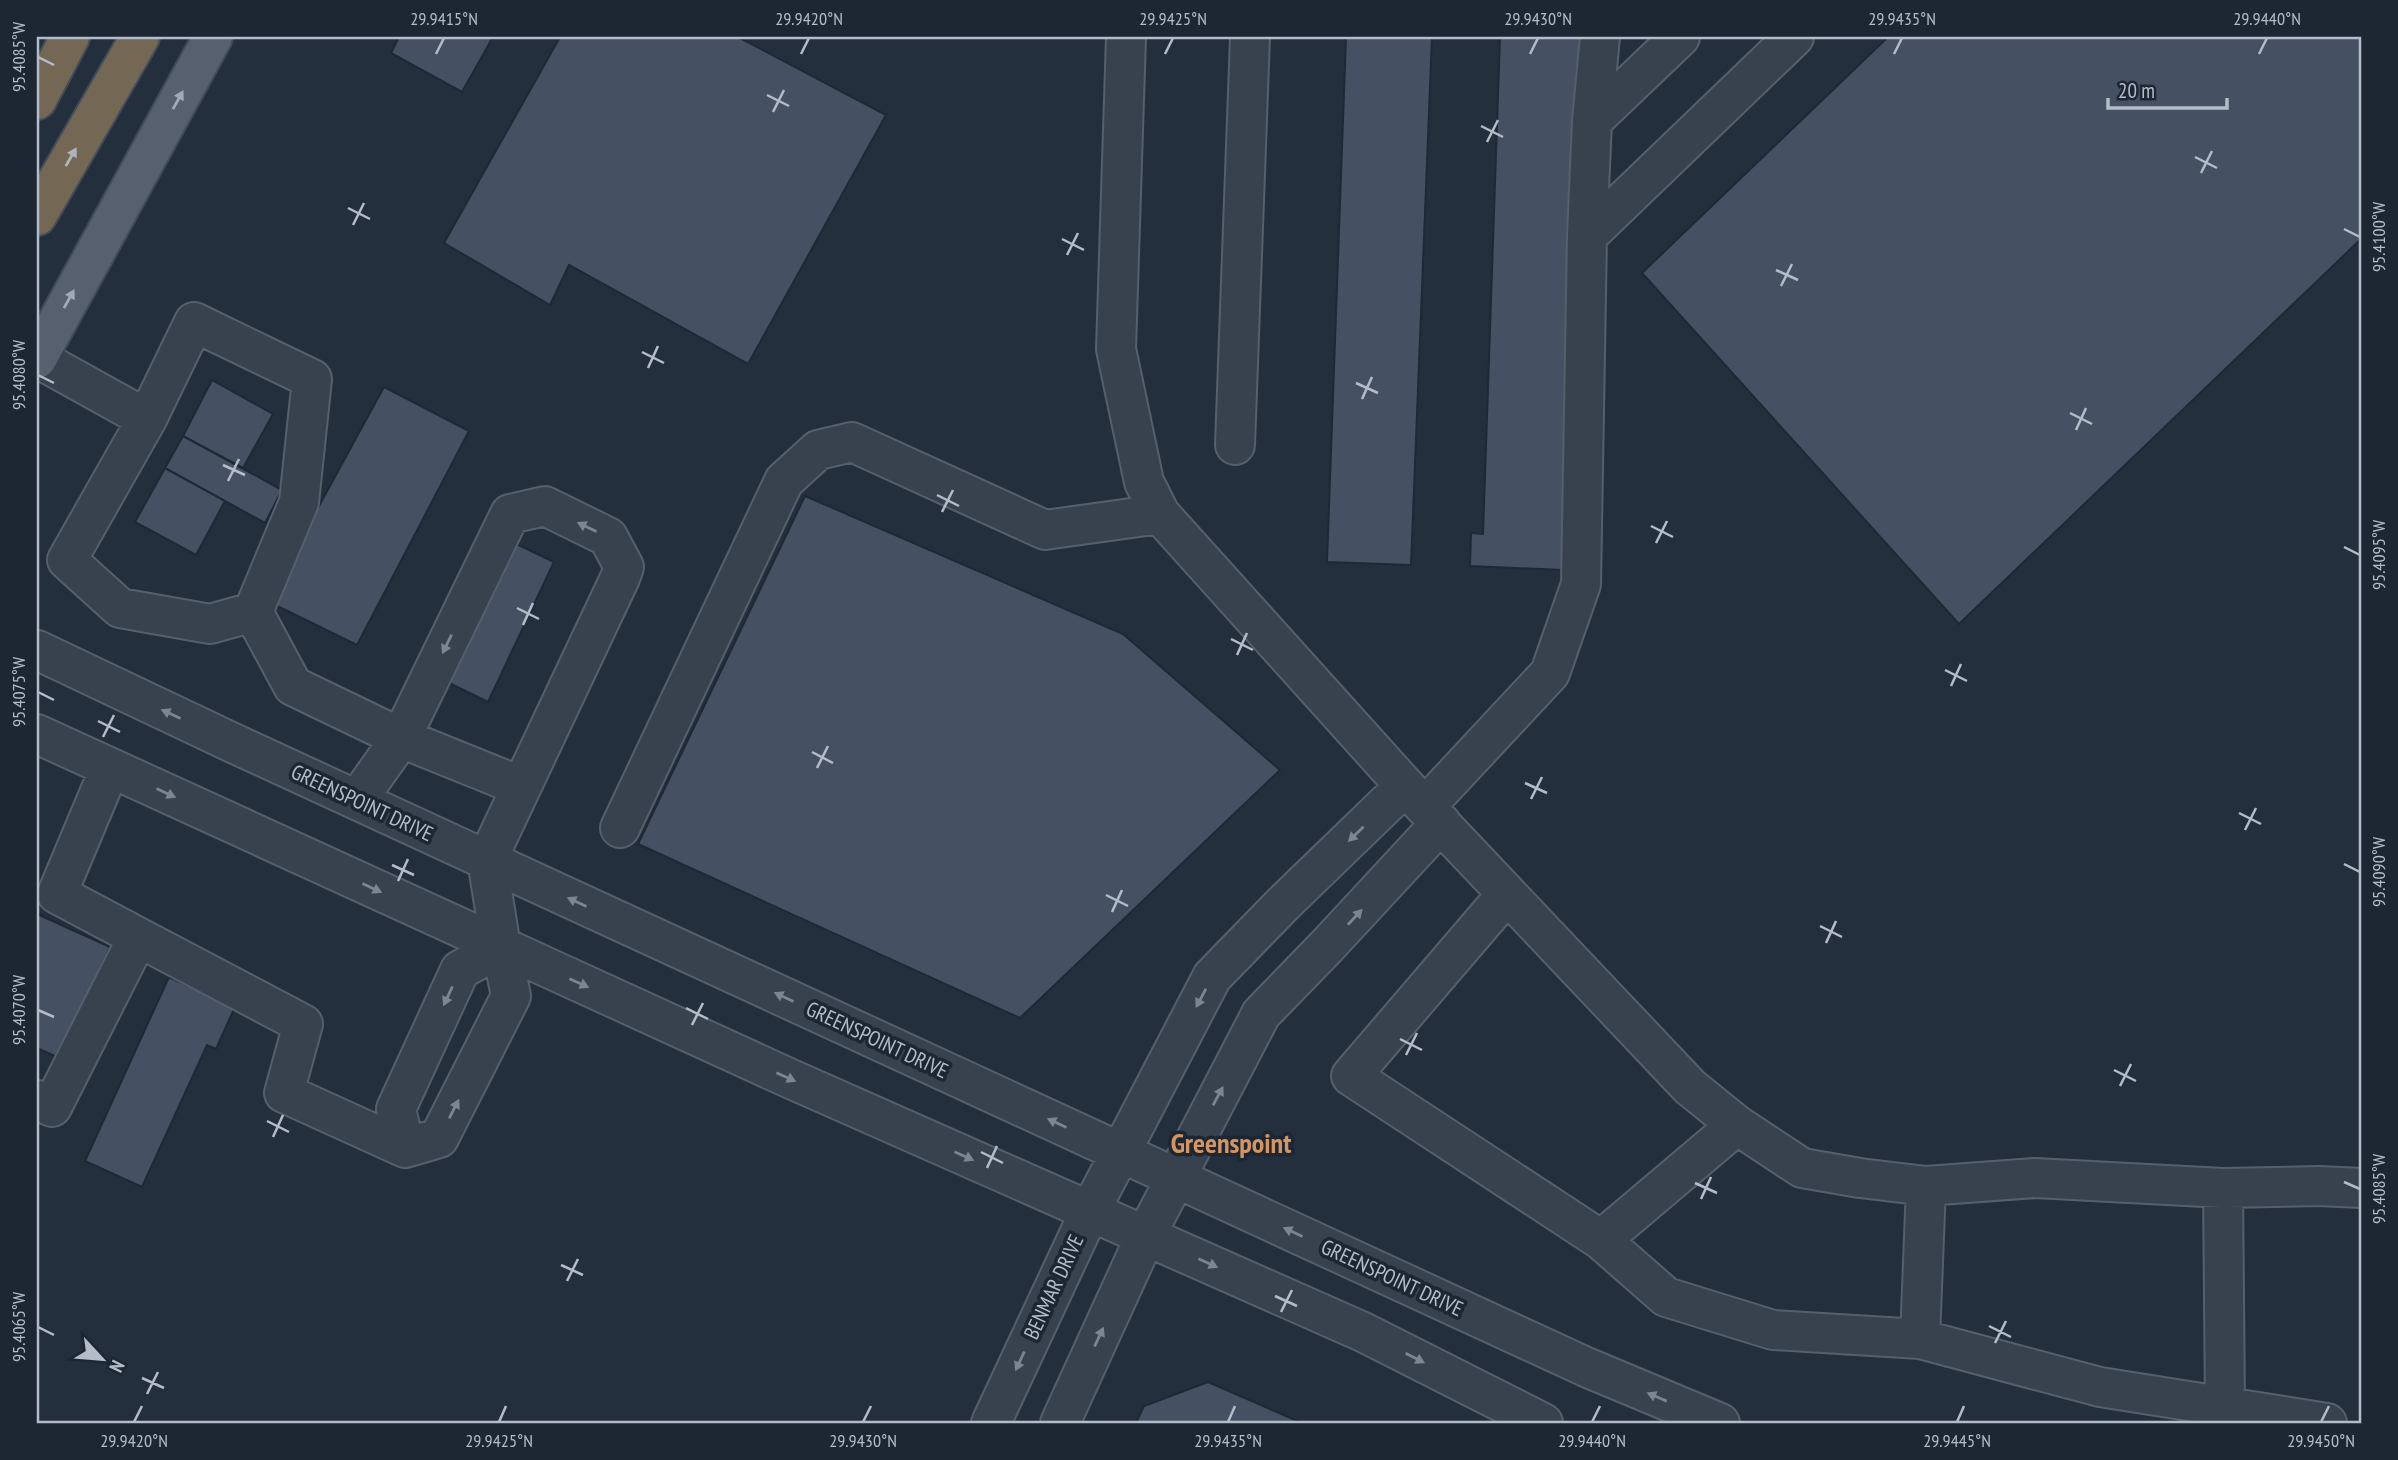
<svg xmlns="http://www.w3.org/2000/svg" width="2398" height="1460" viewBox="0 0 2398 1460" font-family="'PT Sans Narrow',sans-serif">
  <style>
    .building { fill: #455162; stroke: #1f2835; stroke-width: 2 }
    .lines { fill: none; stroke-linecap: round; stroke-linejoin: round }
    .minor-casing { stroke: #565f6c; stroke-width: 42 }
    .major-casing { stroke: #414a57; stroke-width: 42 }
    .highway-casing { stroke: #434c59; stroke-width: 42 }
    .minor { stroke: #38414e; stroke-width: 38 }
    .major { stroke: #56606e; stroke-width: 38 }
    .highway { stroke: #746855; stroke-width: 38 }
    .oneway { fill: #a1aab7 }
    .oneway2 { fill: #aeb4bd }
    .oneway3 { fill: #7c8592 }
    .ticks { fill: none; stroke: #b4bcc9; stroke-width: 2.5 }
    .labels { text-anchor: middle; stroke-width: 7; stroke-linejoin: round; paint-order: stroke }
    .street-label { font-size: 21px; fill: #b4bcc9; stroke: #1d2633 }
    .district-label { font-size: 28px; font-weight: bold; fill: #d59563; stroke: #1d2633 }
    .neatline { fill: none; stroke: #b4bcc9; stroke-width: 2.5 }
    .ticks-label { font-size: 18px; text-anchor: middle; fill: #b4bcc9 }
  </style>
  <rect width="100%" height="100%" fill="#242f3e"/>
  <path class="building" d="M399 37H493L462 92 391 53Z
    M560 37H738L886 115 748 364 569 265 550 305 444 243Z
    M1346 37H1432L1411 565 1327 562Z
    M1500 37H1580L1563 570 1470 566 1471 533 1483 534Z
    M1888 37H2361V239L1959 624 1642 273Z
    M212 380 273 414 243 468 183 436Z
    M384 387 469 431 357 645 267 601Z
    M183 436 282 490 265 523 165 468Z
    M165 468 225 501 196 555 135 522Z
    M805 496 1123 634 1280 770 1020 1018 638 844Z
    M510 541 554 562 488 702 445 681Z
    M37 914 110 947 59 1058 37 1048Z
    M169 977 235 1007 216 1049 207 1045 142 1187 85 1161Z
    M1208 1382 1302 1423H1136L1144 1406Z"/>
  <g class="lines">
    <g class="minor-casing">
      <path id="minor" d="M1126 37 1116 349 1144 482 1160 514 1405 786 1690 1087 1737 1125 1802 1168 1860 1178 1926 1186 2035 1178 2223 1188 2319 1186 2361 1188
        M1592 121 1680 37
        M1587 236 1794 37
        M37 358 147 419 194 322 312 379 299 502 253 612 210 624 120 608 67 560 147 419
        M1235 445 1250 37
        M253 612 293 686 401 738 520 786
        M37 650 233 743 1586 1367 1720 1423
        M37 734 791 1079 1363 1332 1543 1423
        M110 768 57 894 138 937
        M357 800 401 738 510 514 545 506 608 537 624 567 620 578 487 860 501 947
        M1425 807 1550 673 1581 584 1587 236 1592 121 1600 37
        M620 828 784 481 818 450 852 442 1045 530 1160 514
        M1507 894 1351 1076 1601 1240 1666 1297 1773 1330 1920 1339 2100 1387 2327 1423
        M37 1100 52 1107 138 937 303 1024 284 1093 405 1148 439 1138 511 996 501 947 460 970 396 1109 405 1148
        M2223 1188 2225 1407
        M1601 1240 1737 1125
        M1920 1339 1926 1186
        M991 1423 1090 1211 1212 977 1283 904 1405 786
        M1060 1423 1146 1235 1261 1014 1327 946 1441 823"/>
    </g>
    <g class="major-casing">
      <path id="major" d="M37 359 213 37"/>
    </g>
    <g class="highway-casing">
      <path id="highway" d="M37 100 70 37
        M37 216 140 37"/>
    </g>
    <use href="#minor" class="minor"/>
    <use href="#major" class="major"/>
    <use href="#highway" class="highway"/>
  </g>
  <defs><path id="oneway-solid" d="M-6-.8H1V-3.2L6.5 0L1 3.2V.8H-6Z" transform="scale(1.75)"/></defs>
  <g class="oneway">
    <use href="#oneway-solid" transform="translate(178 100) rotate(-61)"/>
    <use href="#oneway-solid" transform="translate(69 299) rotate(-61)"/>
  </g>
  <use class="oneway2" href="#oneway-solid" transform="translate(71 157) rotate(-60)"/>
  <g class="oneway3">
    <use href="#oneway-solid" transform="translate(587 527) rotate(-154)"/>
    <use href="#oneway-solid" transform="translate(447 644) rotate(116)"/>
    <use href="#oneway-solid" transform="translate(171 714) rotate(-155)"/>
    <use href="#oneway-solid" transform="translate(166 793) rotate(25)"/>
    <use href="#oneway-solid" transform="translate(1356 834) rotate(136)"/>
    <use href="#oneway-solid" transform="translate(372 888) rotate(25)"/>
    <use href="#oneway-solid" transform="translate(577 902) rotate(-155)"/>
    <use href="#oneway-solid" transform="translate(1355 917) rotate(-47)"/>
    <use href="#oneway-solid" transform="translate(579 983) rotate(24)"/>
    <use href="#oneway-solid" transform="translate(448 996) rotate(115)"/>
    <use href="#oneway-solid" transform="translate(784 997) rotate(-155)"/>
    <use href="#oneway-solid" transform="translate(1201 998) rotate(118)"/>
    <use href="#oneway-solid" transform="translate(786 1077) rotate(24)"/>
    <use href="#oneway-solid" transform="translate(1218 1096) rotate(-62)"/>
    <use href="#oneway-solid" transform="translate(454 1109) rotate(-63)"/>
    <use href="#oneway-solid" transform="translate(1057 1123) rotate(-155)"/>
    <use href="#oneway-solid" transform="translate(964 1156) rotate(24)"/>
    <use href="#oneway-solid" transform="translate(1293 1232) rotate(-155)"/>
    <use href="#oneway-solid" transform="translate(1208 1263) rotate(24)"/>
    <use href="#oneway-solid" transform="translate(1099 1337) rotate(-65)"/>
    <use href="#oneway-solid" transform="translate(1415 1358) rotate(27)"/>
    <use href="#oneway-solid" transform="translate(1020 1361) rotate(115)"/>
    <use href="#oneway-solid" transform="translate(1657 1397) rotate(-157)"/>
  </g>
  <path class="ticks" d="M436 54 444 38M801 54 809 38M1165 54 1173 38M1530 54 1538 38M1894 54 1902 38M2259 54 2267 38M38 57 54 65M767 95 789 106M773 112 784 90M1481 126 1503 137M1487 142 1498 120M2195 157 2217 168M2201 173 2212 151M348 208 370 219M353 225 364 203M2344 229 2360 237M1062 239 1084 250M1067 255 1078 233M1776 270 1798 280M1781 286 1792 264M642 352 664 363M648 368 658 346M38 375 54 383M1356 383 1378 393M1362 399 1372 377M2070 413 2092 424M2076 430 2086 408M223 465 245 475M228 481 239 459M937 495 959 506M942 512 953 490M1651 526 1673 537M1656 543 1667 521M2344 547 2360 555M517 608 539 619M523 625 533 603M1231 639 1253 650M1237 655 1247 633M1945 670 1967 681M1951 686 1961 664M38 692 54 700M98 721 120 732M103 737 114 715M812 752 833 763M817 768 828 746M1525 783 1547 793M1531 799 1542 777M2239 813 2261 824M2245 830 2256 808M2344 864 2360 872M392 865 414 875M398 881 408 859M1106 895 1128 906M1112 912 1122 890M1820 926 1842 937M1826 943 1836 921M686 1008 708 1019M38 1010 54 1017M692 1025 703 1003M1400 1039 1422 1050M1406 1055 1417 1033M2114 1070 2136 1081M2120 1086 2131 1064M267 1121 289 1132M273 1137 283 1115M981 1152 1003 1163M987 1168 997 1146M2344 1182 2360 1189M1695 1183 1717 1193M1701 1199 1711 1177M561 1265 583 1275M567 1281 578 1259M1275 1296 1297 1306M1281 1312 1292 1290M1989 1326 2011 1337M38 1327 54 1335M1995 1343 2006 1321M142 1378 164 1388M147 1394 158 1372M134 1422 142 1406M499 1422 506 1406M863 1422 871 1406M1228 1422 1235 1406M1592 1422 1600 1406M1957 1422 1964 1406M2321 1422 2329 1406"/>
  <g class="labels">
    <g class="street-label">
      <text transform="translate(362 803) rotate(25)" y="7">GREENSPOINT DRIVE</text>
      <text transform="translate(877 1040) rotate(25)" y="7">GREENSPOINT DRIVE</text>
      <text transform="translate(1392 1278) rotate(25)" y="7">GREENSPOINT DRIVE</text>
      <text transform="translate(1054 1287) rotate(-65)" y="7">BENMAR DRIVE</text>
    </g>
    <g class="district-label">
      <text x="1231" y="1153">Greenspoint</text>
    </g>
  </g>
  <rect width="2398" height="1460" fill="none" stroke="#1d2633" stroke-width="77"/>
  <g transform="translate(102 1359) rotate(116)" stroke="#1d2633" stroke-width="5" paint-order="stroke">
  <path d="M0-5L12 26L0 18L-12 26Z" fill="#b4bcc9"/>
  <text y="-10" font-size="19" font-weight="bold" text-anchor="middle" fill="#b4bcc9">N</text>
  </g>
  <path d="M2108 98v10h119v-10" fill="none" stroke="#b4bcc9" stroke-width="3.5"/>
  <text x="2118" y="98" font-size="21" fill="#b4bcc9" stroke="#1d2633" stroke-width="5" paint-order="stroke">20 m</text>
  <rect x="38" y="38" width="2322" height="1384" class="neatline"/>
  <g class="ticks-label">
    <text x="444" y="25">29.9415°N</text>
    <text x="809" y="25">29.9420°N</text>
    <text x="1173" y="25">29.9425°N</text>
    <text x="1538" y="25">29.9430°N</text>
    <text x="1902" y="25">29.9435°N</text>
    <text x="2267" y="25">29.9440°N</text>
    <text transform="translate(19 57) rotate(-90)" y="6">95.4085°W</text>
    <text transform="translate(2379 237) rotate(-90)" y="6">95.4100°W</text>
    <text transform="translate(19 375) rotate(-90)" y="6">95.4080°W</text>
    <text transform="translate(2379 555) rotate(-90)" y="6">95.4095°W</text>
    <text transform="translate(19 692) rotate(-90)" y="6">95.4075°W</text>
    <text transform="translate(2379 872) rotate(-90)" y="6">95.4090°W</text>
    <text transform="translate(19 1010) rotate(-90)" y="6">95.4070°W</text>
    <text transform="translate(2379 1189) rotate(-90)" y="6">95.4085°W</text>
    <text transform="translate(19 1327) rotate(-90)" y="6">95.4065°W</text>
    <text x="134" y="1447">29.9420°N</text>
    <text x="499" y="1447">29.9425°N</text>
    <text x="863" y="1447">29.9430°N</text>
    <text x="1228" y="1447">29.9435°N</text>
    <text x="1592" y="1447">29.9440°N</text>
    <text x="1957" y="1447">29.9445°N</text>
    <text x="2321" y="1447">29.9450°N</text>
  </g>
</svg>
